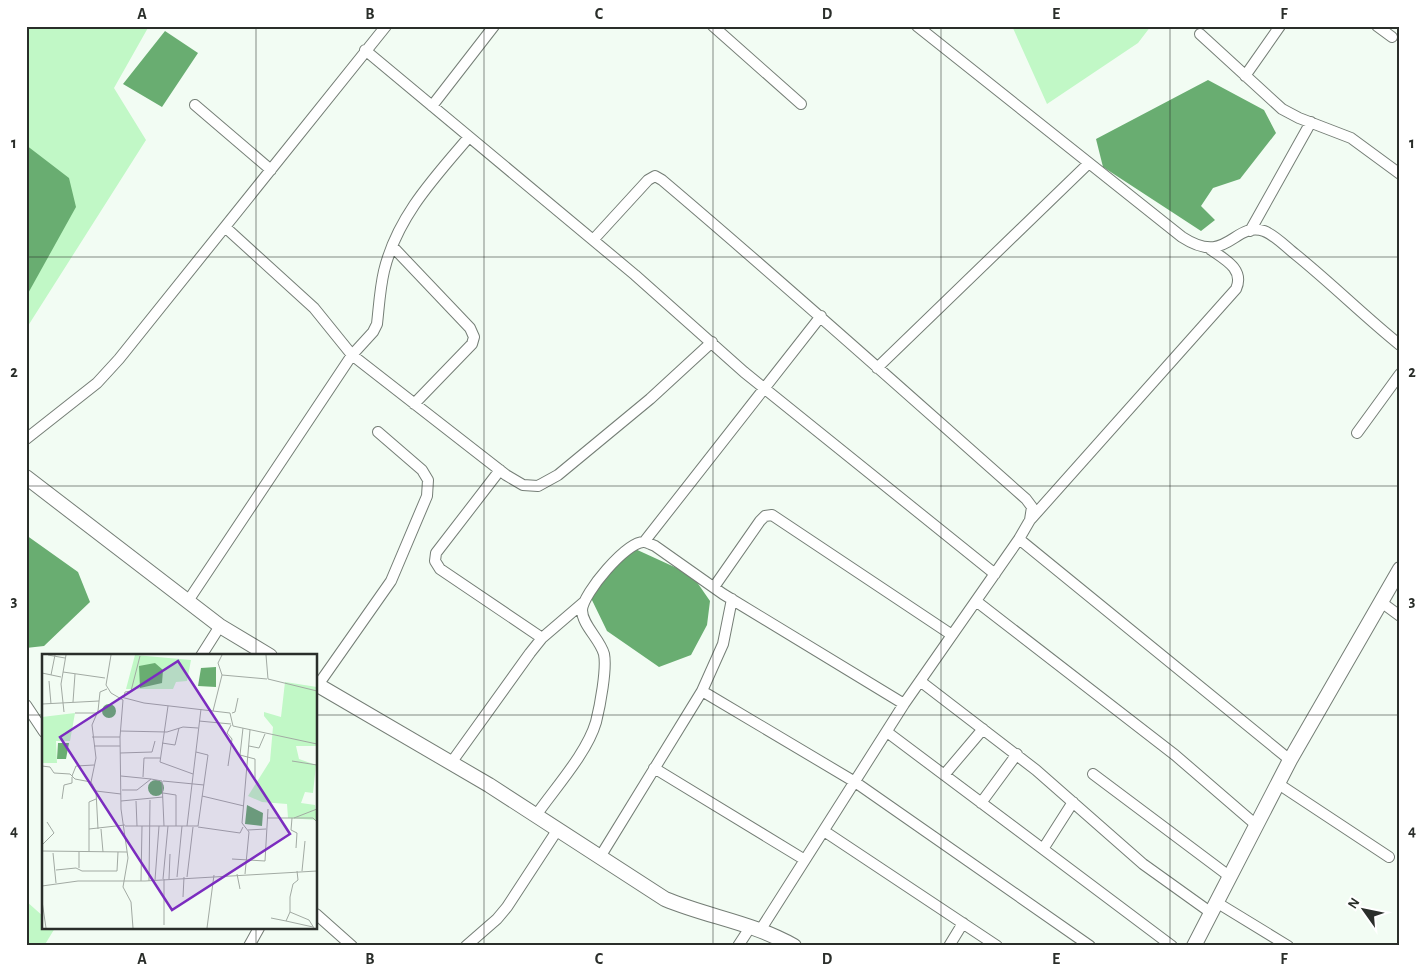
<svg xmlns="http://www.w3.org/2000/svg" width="1426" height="972" viewBox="0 0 1426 972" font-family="'Alegreya Sans',sans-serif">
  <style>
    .green { fill: #c1f8c6 }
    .water { fill: #69ad71 }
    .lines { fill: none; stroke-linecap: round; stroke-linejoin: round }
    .street-casing { stroke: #757e76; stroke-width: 12 }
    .secondary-casing { stroke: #757e76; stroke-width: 16 }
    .street { stroke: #fff; stroke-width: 10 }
    .secondary { stroke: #fff; stroke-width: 14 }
    .grid { fill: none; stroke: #2a2e2a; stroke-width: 1; stroke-opacity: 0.55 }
    .inset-road { fill: none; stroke: #a2aaa3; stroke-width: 1 }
    .view { fill: #7b2cbf; fill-opacity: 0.15; stroke: #7b2cbf; stroke-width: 2.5 }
    .inset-edge { fill: none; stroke: #2a2e2a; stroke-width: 2.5 }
    .neatline { fill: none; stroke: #2a2e2a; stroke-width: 2 }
    .grid-label { font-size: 16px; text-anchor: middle; font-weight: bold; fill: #2a2e2a }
  </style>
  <rect width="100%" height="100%" fill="#f2fcf3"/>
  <path class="green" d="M26 26H149L114 88 146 140 26 329Z
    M1012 26H1151L1138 43 1047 104Z
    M26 901 44 917V928H55L44 946H26Z"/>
  <path class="water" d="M165 31 198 53 162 107 123 84Z
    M1208 80 1264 110 1276 133 1240 179 1213 188 1201 206 1215 220 1201 231 1103 167 1096 139Z
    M26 145 69 178 76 207 26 297Z
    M26 535 78 572 90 602 44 646 26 648Z
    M633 548 692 575 710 601 707 625 691 655 659 667 607 631 590 596Z"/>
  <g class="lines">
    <g class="street-casing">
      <path id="street" d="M713 26 801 104
        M917 26 1182 237C1228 267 1233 221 1264 231 1275 235 1286 247 1295 254 1331 283 1364 316 1400 345
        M1377 26 1392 37
        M1200 34 1282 109 1299 118 1351 138 1400 174
        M365 50 635 275 744 372 995 574
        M1245 76 1280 26
        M195 105 271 170
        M432 106 494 26
        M225 227 314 308 352 355 506 475 523 485 538 486 558 475 650 399 712 342
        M1250 231 1311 122
        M593 240 648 180 655 176 662 180C785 284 905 392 1026 499L1032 507 1030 520 1019 539 904 704 761 929
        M392 246 470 328 474 337 472 344 414 404
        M877 368 1089 163
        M1357 433 1400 374
        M26 439 97 383 119 359 386 26
        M500 470 436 553 435 561 440 569 542 638
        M1031 519 1236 289C1245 269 1224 259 1210 249
        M1019 539 1290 760
        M644 542 821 316
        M714 587 760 521 765 516 772 515 952 635
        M188 601 352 355 373 332 377 324C379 306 380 288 384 271 397 217 434 178 469 137
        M976 601 1175 755 1255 824
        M1381 602 1400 616
        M201 656 220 626
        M920 681 1036 770 1143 864 1210 912
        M318 685 391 581 427 496 428 480 422 470 378 432
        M702 691 855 782 1090 946
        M26 705 44 732
        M887 732 1172 946
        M451 763 530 653 542 638 584 602
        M654 768 805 860
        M1093 774 1229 876
        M944 775 983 729
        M1277 783 1389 857
        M981 803 1017 754
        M537 814C555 788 587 753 596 722 600 706 607 669 604 654 600 639 582 625 582 610 583 593 627 541 644 542 647 542 652 545 655 546L723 594 904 704
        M824 831 997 946
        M1043 849 1073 802
        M600 857 702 691 723 644 732 599
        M1216 902 1288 946
        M316 914 352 946
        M249 946 259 928
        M466 946 497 919 507 907 558 829
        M738 946 751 926
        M949 946 963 923"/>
    </g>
    <g class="secondary-casing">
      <path id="secondary" d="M26 477 220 626 270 656
        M316 684 489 785 665 899C708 917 751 922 794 946
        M1194 946 1290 760 1400 569"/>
    </g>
    <use href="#street" class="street"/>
    <use href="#secondary" class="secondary"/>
  </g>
  <path class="grid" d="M256 26V656M484 26V946M713 26V946M941 26V946M1170 26V946M26 257H1400M26 486H1400M26 715H44M316 715H1400M256 928V946"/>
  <g transform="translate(42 654)">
    <rect width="275" height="275" fill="#f2fcf3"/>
    <path d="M93 1 149 6 145 27 134 28 131 35H84ZM243 28 275 33V92H254L257 105 274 111 271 139 263 138 259 149 273 151 275 166 246 164 245 150 220 148 206 142 228 107 231 73 222 62V58L239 63ZM33 59 28 87H14L15 109H0V63Z" fill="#c1f8c6"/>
    <path d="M113 9 121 16 120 29 98 34 97 12ZM174 13V33L156 32 159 14ZM60 57a7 7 0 1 1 14 0a7 7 0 1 1-14 0ZM16 89H27L24 105H15ZM106 134a8 8 0 1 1 16 0a8 8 0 1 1-16 0ZM205 151 221 159 220 172 203 170Z" fill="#69ad71"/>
    <path class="inset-road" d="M6 1 23 4M69 1 64 31 69 39 81 46 78 83 79 155 86 204 81 233 89 248 91 274M224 1 226 25 275 37M21 18 63 24M0 19 19 23M9 21 13 1M180 21 225 25M7 27 9 50M65 35 58 38 56 57 50 71 54 104 49 128 54 137 79 140M79 43 102 49 188 59 191 72 275 90M82 43 83 38 89 37 98 2M31 48 33 20M0 50 57 47M126 52 118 108 151 120M171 57 180 21 176 9 180 1M22 58 19 30 24 1M33 59H55M190 59 193 58 196 44M157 67 189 70M201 74 198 101 213 105V124M78 77 125 78 141 73 156 74M50 83H78M120 89 133 91 137 74M52 92H78M207 92 217 94 223 80M78 99 110 98 113 87M250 107 275 111M0 112 8 113 12 119 28 120 33 125 49 128M186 112 190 85 185 79 189 71M30 122 34 112 52 111M79 122 109 125M101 123 102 104H118M121 127 162 131M80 136H95L109 125 120 127 122 172M54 137 56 175M121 139 134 141V172M160 142 202 152M20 145 22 131 30 129V123M79 147 121 143M94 147 95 172M225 164H271L275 168M250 164 249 176 255 179 254 194M252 164 275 155M83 172H156L166 101 154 98M145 172 159 55M156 173 198 179 201 173M47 175 83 171M59 175 61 198M206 176 224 175M0 191 12 179 5 168M0 197 85 198M47 198V148L54 145M11 199 14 229M190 205 223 207 226 155M37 214V198M14 216 34 214 40 217H75L76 198M255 217 256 226 251 230 248 243V258L267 266 272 274M260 217 263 187M195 220 198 235M203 220 207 178 200 169 208 76M135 223 140 172M145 223 151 173M121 225 126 172M127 225 128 200M113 226 117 172M99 227 100 172M107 227 108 146M0 232 36 227H103L275 217M141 243 142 223M0 247 4 274M229 264 244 267 248 258M244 267 271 273M122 271V225M165 274 172 221"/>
    <path class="view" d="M136 7 248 180 130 256 18 83Z"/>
    <rect width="275" height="275" class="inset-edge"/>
  </g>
  <rect width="1426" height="972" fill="none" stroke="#ffffff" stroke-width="55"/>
  <g transform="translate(1364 910) rotate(303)" stroke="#ffffff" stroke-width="4" paint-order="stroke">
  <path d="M0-4L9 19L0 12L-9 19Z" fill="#2a2e2a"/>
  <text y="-8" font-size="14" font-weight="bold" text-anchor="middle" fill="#2a2e2a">N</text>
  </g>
  <rect x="28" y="28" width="1370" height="916" class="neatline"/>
  <g class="grid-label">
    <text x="142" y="19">A</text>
    <text x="370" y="19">B</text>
    <text x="599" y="19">C</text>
    <text x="827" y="19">D</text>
    <text x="1056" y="19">E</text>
    <text x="1284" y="19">F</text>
    <text x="14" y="148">1</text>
    <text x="1412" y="148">1</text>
    <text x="14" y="377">2</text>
    <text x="1412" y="377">2</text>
    <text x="14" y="606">3</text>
    <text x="1412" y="606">3</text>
    <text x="14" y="836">4</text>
    <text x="1412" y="836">4</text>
    <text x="142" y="964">A</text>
    <text x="370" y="964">B</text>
    <text x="599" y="964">C</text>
    <text x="827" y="964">D</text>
    <text x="1056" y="964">E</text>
    <text x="1284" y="964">F</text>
  </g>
</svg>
